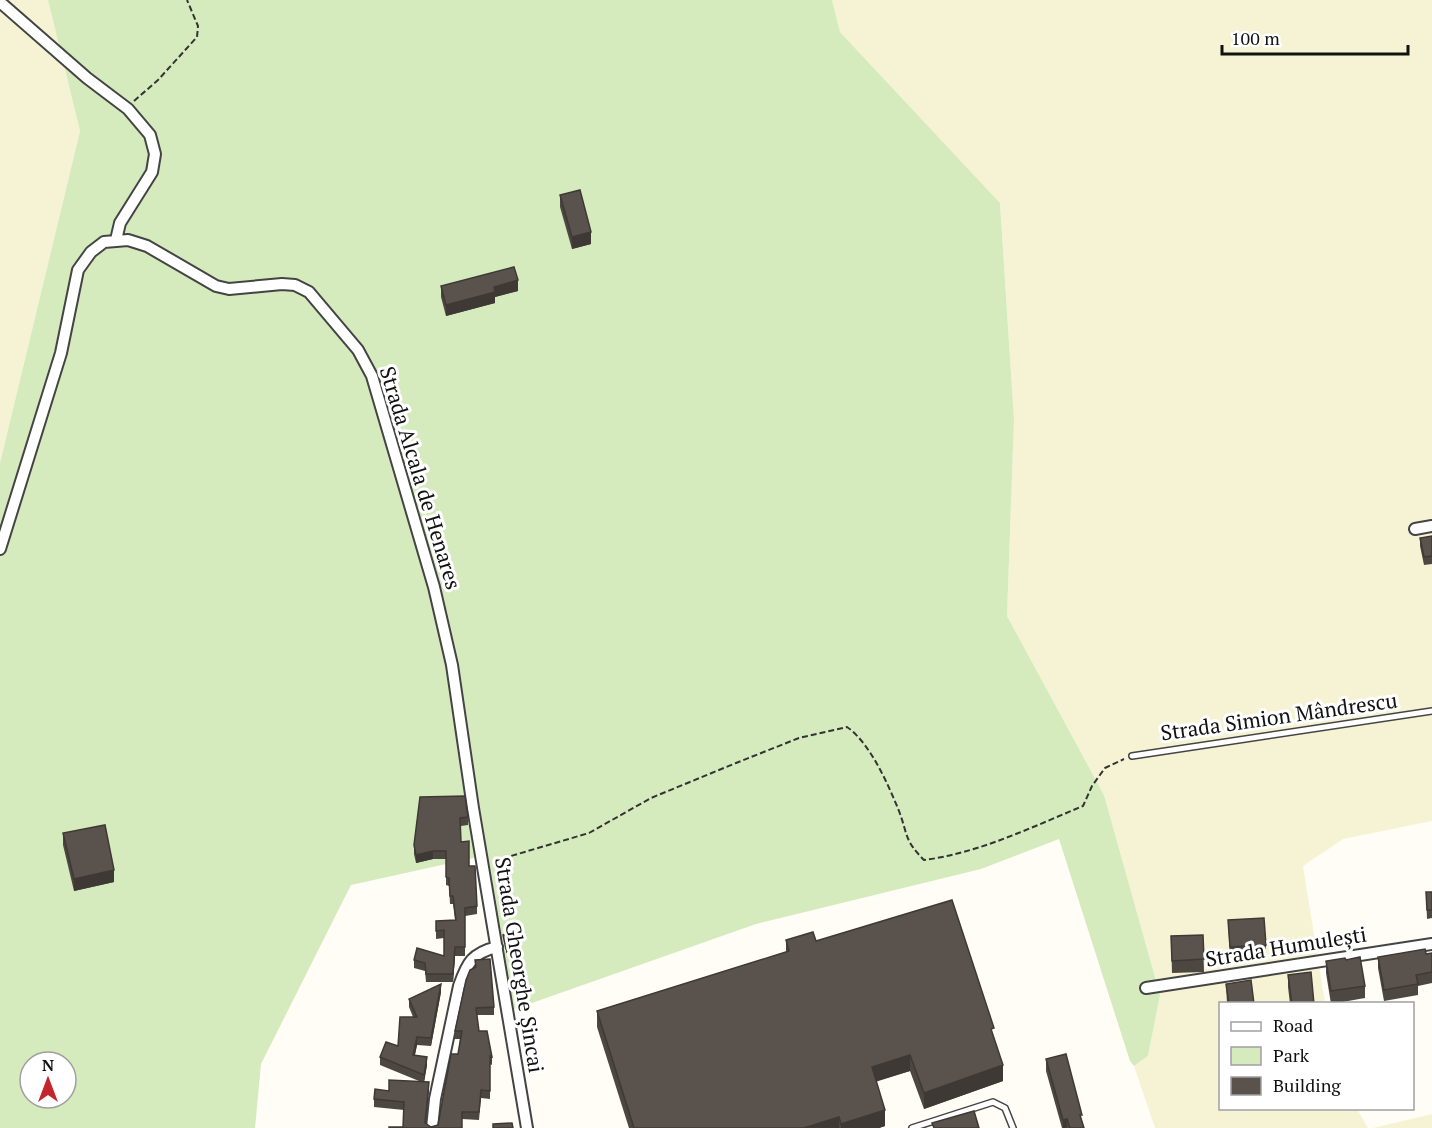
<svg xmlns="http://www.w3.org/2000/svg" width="1432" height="1128" viewBox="0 0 1432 1128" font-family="'PT Serif',serif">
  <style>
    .farmland { fill: #f6f3d4 }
    .green { fill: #d5ebbd; fill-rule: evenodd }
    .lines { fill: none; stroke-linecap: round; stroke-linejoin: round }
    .lane-casing { stroke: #444; stroke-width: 8 }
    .street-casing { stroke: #444; stroke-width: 14 }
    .path { stroke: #333; stroke-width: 2; stroke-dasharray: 6 3; stroke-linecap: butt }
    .lane { stroke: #fff; stroke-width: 5 }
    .street { stroke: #fff; stroke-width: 10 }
    .wall { fill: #4d4742 }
    .shaded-wall { fill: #3f3936 }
    .building { fill: #5a524d; stroke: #3f3936; stroke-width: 1.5 }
    .labels { text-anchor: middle; stroke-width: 6; stroke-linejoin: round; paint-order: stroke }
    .street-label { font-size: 21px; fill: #111; stroke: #fff }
  </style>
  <rect width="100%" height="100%" fill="#fffdf5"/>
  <path class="farmland" d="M0 0H48L80 131 0 463Z
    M832 0H1432V821L1343 839 1303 866 1325 1003 1220 1004V1108L1357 1109 1368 1128H1155L1134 1066 1148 1056 1160 995 1104 795 1007 616 1014 420 1000 203 840 32Z
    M1432 1114V1128H1373Z"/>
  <path class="green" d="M48 0H832L840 32 1000 203 1014 420 1007 616 1104 795 1160 995 1148 1056 1134 1066 1130 1061 1059 839 981 869 756 924 512 1010 487 855 351 885 261 1064 255 1128H0V463L80 131ZM30 1062H66V1098H30Z"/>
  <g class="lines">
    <g class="lane-casing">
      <path id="lane" d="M1132 756 1432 711
        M912 1128 993 1102 1005 1108 1013 1128"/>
    </g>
    <g class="street-casing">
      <path id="street" d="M0 2 87 78 128 109 150 135 155 154 152 172 120 223 116 240
        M1415 529 1432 526
        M0 549 61 353 78 270 91 252 104 242 128 240 147 246 216 286 229 289 282 284 295 285 309 292 358 350 372 376 434 587 452 665 473 808 527 1128
        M1146 988 1432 944
        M432 1128 435 1099 459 986C467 963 472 953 497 947"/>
    </g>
    <path class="path" d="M134 101 158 80 197 37 198 26 187 0
      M494 861 589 833 651 798 736 763 799 738 847 727C870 743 888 784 899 811 908 835 904 840 924 860 979 853 1032 827 1083 806L1092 786 1105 768 1124 759"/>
    <use href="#lane" class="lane"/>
    <use href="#street" class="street"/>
  </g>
  <path class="wall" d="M560 195 591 244 572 249 560 207Z
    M441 286 518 291 495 297V303L446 316 441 297Z
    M1432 536V564L1424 565 1420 546V538Z
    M420 797 468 817V825L461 826V842L469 866 477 906V914L465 916V956H455L453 982H426L425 971 414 968V960L444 956V938L436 939V921L455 920 453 904H450L449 886 446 885V859H433L416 863 414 854V845Z
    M63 833 114 882 74 891 63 845Z
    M1426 892H1432V918L1427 919Z
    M1228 920 1266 945V957L1230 959Z
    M1203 935 1204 972 1172 973 1171 936Z
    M786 940 816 941 994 1038 1003 1081 924 1109 910 1071 876 1081 885 1126 879 1128H629L597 1027V1011L786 952Z
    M1432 953V983L1418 986V995L1384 1001 1378 968V957Z
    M475 960 494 1007V1015H477L479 1031 492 1057V1065L490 1064V1099L481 1098 479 1120 462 1119V1128L403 1127 404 1110 374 1107V1099L389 1091 419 1081 380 1065V1057L398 1046 413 1017 409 1007V999L441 992 431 1046 417 1045 415 1055 427 1065 424 1081 429 1089 426 1123 431 1127 438 1125 458 1054 460 1039H455V1031L475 968Z
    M1326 961 1365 986V998L1331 1004 1326 973Z
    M1288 975 1314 1004H1290L1288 987Z
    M1226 984 1254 1004H1227Z
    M1046 1059 1082 1121 1084 1128H1062L1046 1071Z"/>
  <path class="shaded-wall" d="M591 232V244L572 249V237Z
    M518 280V291L495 297V303L446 316V305L494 287Z
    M433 851V859L416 863V855Z
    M114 870V882L74 891V879Z
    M515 945V949L506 953V949Z
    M455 947V956L453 982V974Z
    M441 984V992L431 1046V1038Z
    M417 1037V1045L413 1063V1055Z
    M910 1055V1071L872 1083V1067Z
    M427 1057V1065L424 1083V1075Z
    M1003 1065V1081L924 1109V1093Z
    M429 1082V1089L425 1128V1123Z
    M885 1110V1126L879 1128H841V1124Z
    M839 1117V1128H804Z
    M1067 1119V1128H1063V1120Z"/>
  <path class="building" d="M580 190 591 232 572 237 560 195Z
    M514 267 518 280 494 287 495 292 446 305 441 286Z
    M1432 536V556L1424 557 1420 538Z
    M465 796 468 817 460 818 461 842 469 841V866H475L477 906 465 908V947H455L453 974H426L425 963 414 960 417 948 444 956V930L436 931V921L456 920 453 896H450L449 878 446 877V851H433L416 855 414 845 420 797Z
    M105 825 114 870 74 879 63 833Z
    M1426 892H1432V910H1427Z
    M952 900 994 1028 991 1029 1003 1065 924 1093 910 1055 872 1067 885 1110 841 1124 839 1117 804 1128H634L597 1011 789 951 786 940 813 932 816 941Z
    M1264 918 1266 945 1230 947 1228 920Z
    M510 932 515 945 506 949 503 935Z
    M1203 935 1204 959 1172 961 1171 936Z
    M1425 949 1426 954 1432 953V972L1416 975 1418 984 1384 990 1378 957Z
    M1360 957 1365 986 1331 991 1326 961 1345 958 1346 960Z
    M490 959 494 1007 476 1008 479 1031H487L492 1057 490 1056V1091L481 1090 479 1112H462V1128H389V1127H403L404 1102 374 1099 375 1089 389 1091V1080L429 1082 425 1123 431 1127 438 1125 451 1054H458L462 1031H455L466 980 470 970 476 967 475 960Z
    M1311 972 1314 1004H1292L1288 975Z
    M1251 980 1254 1004H1229L1226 984Z
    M441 984 431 1038 417 1037 413 1055 427 1057 424 1075 380 1057 386 1042 398 1046 400 1017H417L409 999Z
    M1066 1054 1082 1115H1080L1084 1128H1070L1067 1119 1063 1120 1046 1059Z
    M974 1111 979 1128H934L932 1123Z
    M512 1123 513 1128H493V1124Z"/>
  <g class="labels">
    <g class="street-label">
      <text transform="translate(420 478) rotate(73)" y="7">Strada Alcala de Henares</text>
      <text transform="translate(1279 717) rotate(-8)" y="7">Strada Simion Mândrescu</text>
      <text transform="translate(1286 947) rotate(-9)" y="7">Strada Humulești</text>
      <text transform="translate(519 965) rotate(81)" y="7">Strada Gheorghe Șincai</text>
    </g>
  </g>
  <rect x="1219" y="1002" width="195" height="108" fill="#ffffff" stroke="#a0a0a0" stroke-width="1.5"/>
  <rect x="1231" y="1022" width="30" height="9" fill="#ffffff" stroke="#a0a0a0" stroke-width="1.5"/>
  <text x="1273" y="1032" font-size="18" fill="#111111">Road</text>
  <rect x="1231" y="1047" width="30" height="18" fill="#d5ebbd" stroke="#a0a0a0" stroke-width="1.5"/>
  <text x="1273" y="1062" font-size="18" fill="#111111">Park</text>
  <rect x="1231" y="1077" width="30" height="18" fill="#5a524d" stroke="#a0a0a0" stroke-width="1.5"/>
  <text x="1273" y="1092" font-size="18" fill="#111111">Building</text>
  <g transform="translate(48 1080)"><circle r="28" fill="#ffffff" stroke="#a0a0a0" stroke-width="1.5"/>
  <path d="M0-4.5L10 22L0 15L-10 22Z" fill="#c4262e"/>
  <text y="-9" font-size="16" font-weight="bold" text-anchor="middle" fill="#111111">N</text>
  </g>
  <path d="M1222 45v9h186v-9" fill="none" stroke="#111111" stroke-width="3"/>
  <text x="1231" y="45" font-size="18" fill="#111111" stroke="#ffffff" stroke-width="4.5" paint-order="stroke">100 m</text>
</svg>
